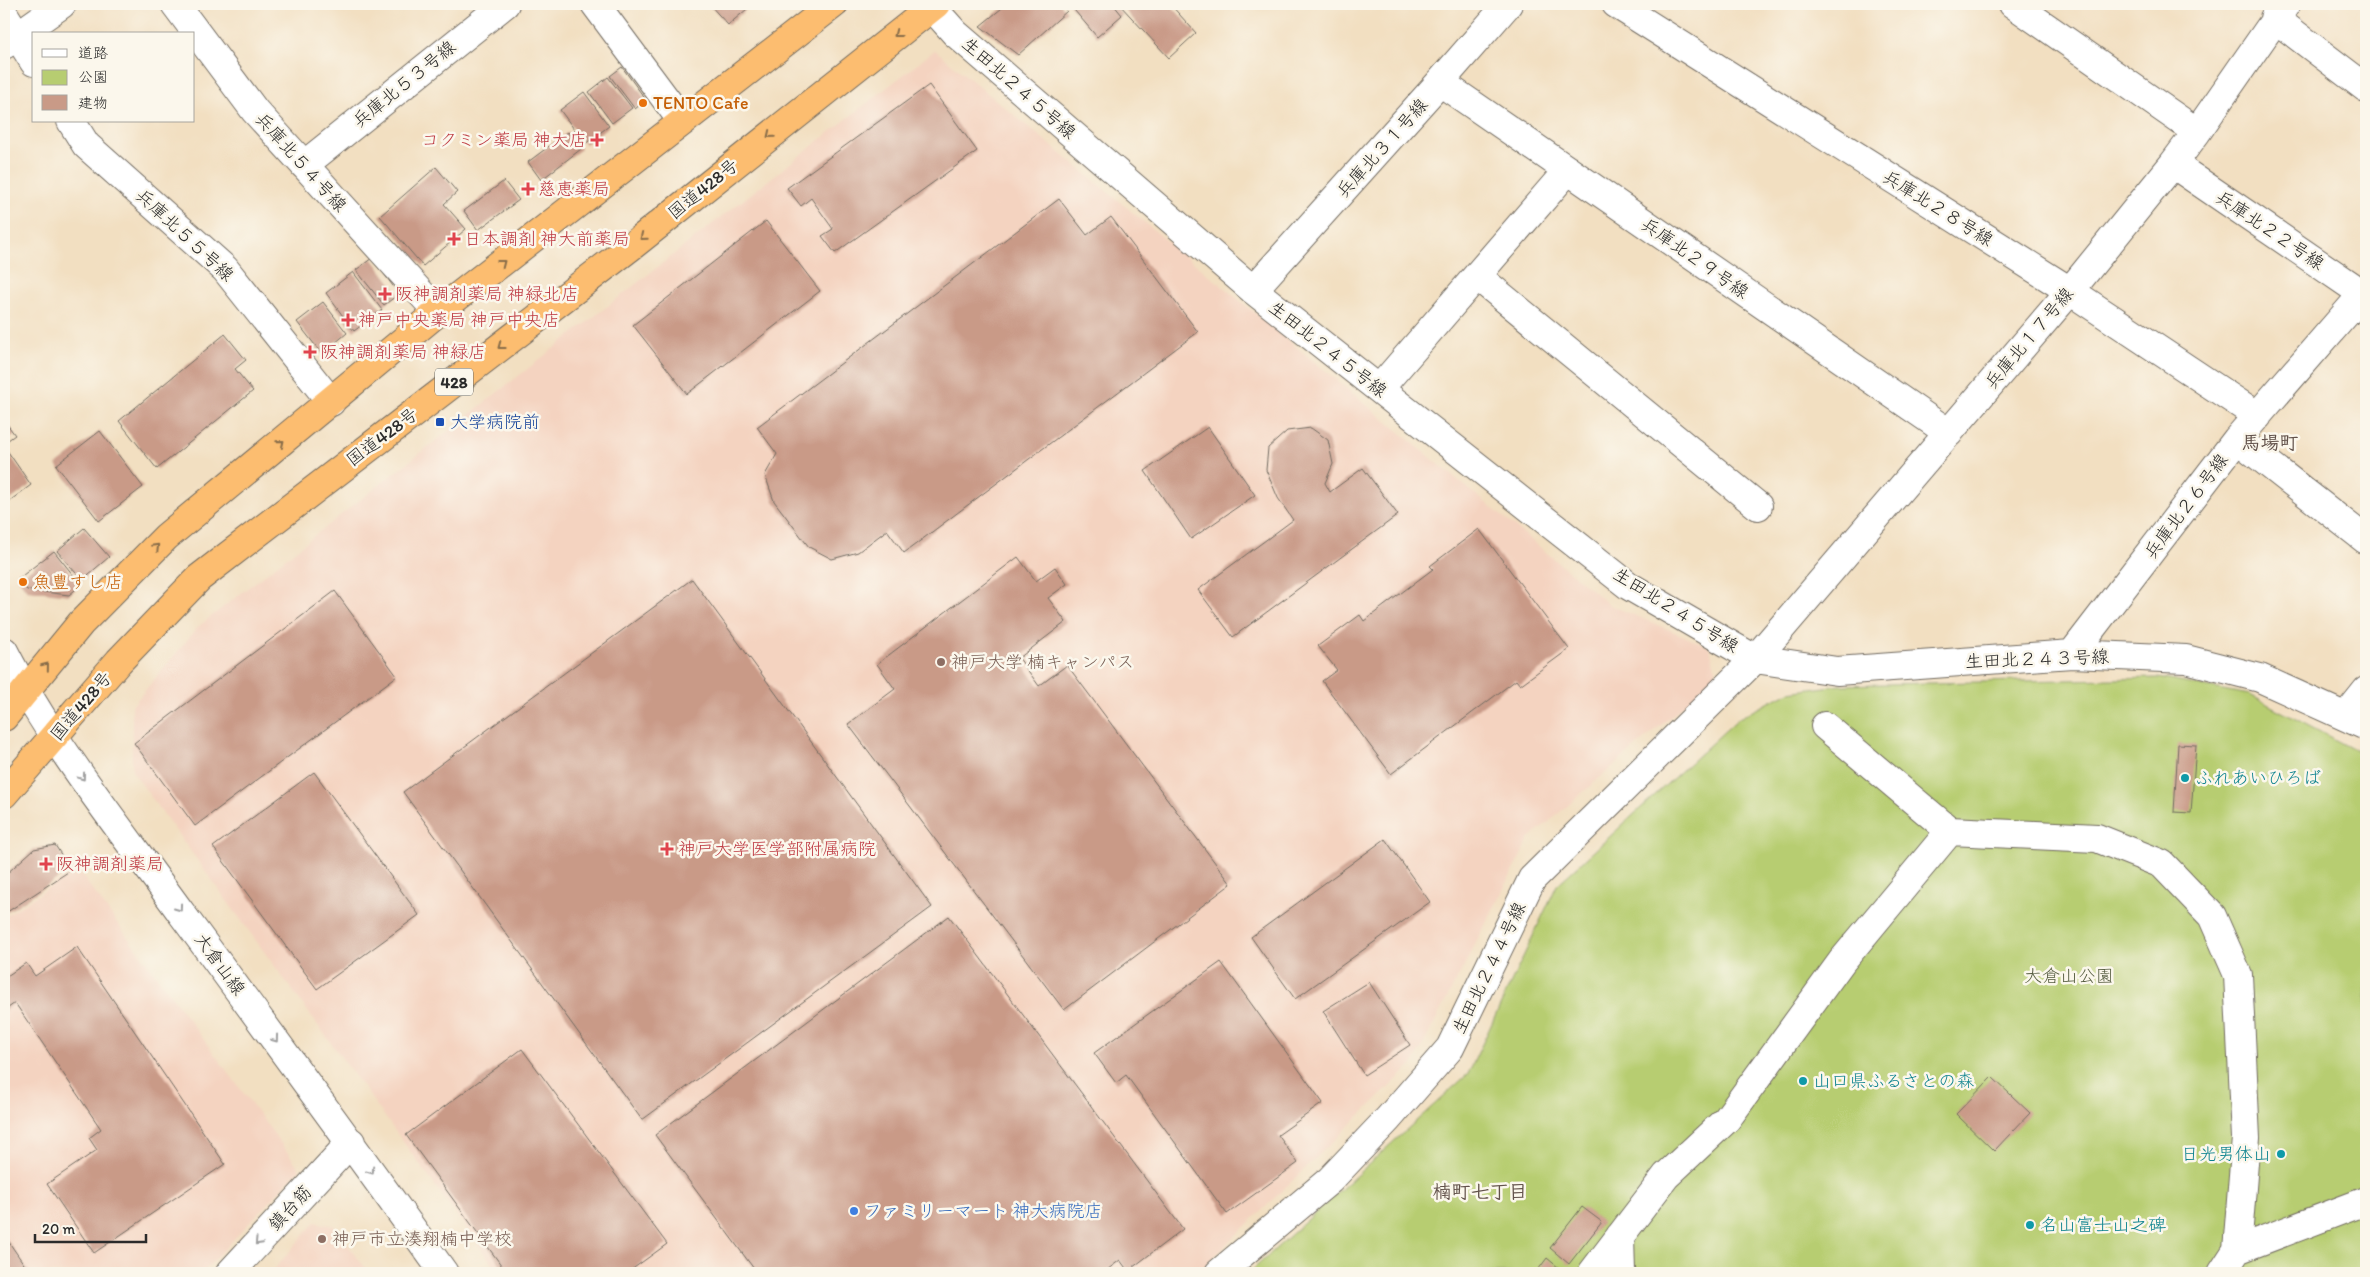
<svg xmlns="http://www.w3.org/2000/svg" width="2370" height="1277" viewBox="0 0 2370 1277" font-family="Itim,'Klee One',sans-serif">
  <style>
    .built { fill: #f4d3c0 }
    .green { fill: #b7cd71; stroke: #717c4e }
    .building { fill: #c99a87 }
    .lines { fill: none; stroke-linecap: round; stroke-linejoin: round }
    .minor-casing { stroke: #716a60; stroke-width: 30 }
    .highway-casing { stroke: #716a60; stroke-width: 30 }
    .minor { stroke: #fff; stroke-width: 28 }
    .highway { stroke: #fcbd6f; stroke-width: 28 }
    .oneway { stroke: #896d4a }
    .oneway2 { stroke: #a0a0a0 }
    .food-dot { fill: #e8710a; stroke: #fbf7ec; stroke-width: 2 }
    .health-dot { fill: #e0444e; stroke: #fbf7ec; stroke-width: 2 }
    .transit-dot { fill: #1a4fb4; stroke: #fbf7ec; stroke-width: 2 }
    .education-dot { fill: #8d6e63; stroke: #fbf7ec; stroke-width: 2 }
    .culture-dot { fill: #0f9aa8; stroke: #fbf7ec; stroke-width: 2 }
    .shop-dot { fill: #3f7fe0; stroke: #fbf7ec; stroke-width: 2 }
    .labels { text-anchor: middle; stroke-width: 5; stroke-linejoin: round; paint-order: stroke }
    .shield { fill: #fbf7ec; stroke: #696865; stroke-width: 1 }
    .shield-label { font-size: 16px; font-weight: bold; fill: #2b2b2b }
    .street-label { font-size: 18px; fill: #2b2b2b; stroke: #fbf7ec }
    .food-label { font-size: 18px; fill: #c56008; stroke: #fbf7ec; text-anchor: start }
    .health-label { font-size: 18px; fill: #be3a42; stroke: #fbf7ec; text-anchor: start }
    .transit-label { font-size: 18px; fill: #164399; stroke: #fbf7ec; text-anchor: start }
    .education-label { font-size: 18px; fill: #785e54; stroke: #fbf7ec; text-anchor: start }
    .culture-label { font-size: 18px; fill: #0d838f; stroke: #fbf7ec; text-anchor: start }
    .park-label { font-size: 18px; fill: #555c40; stroke: #fbf7ec }
    .shop-label { font-size: 18px; fill: #366cbe; stroke: #fbf7ec; text-anchor: start }
    .neighbourhood-label { font-size: 19px; font-weight: bold; fill: #62524b; stroke: #fbf7ec }
  </style>
  <rect width="100%" height="100%" fill="#fbf7ec"/>
  <filter id="ink" filterUnits="userSpaceOnUse"><feTurbulence type="fractalNoise" baseFrequency=".02" numOctaves="2"/><feDisplacementMap in="SourceGraphic" scale="10" xChannelSelector="R" yChannelSelector="G"/><feConvolveMatrix kernelMatrix="1 2 1 2 8 2 1 2 1" color-interpolation-filters="sRGB"/></filter>
  <filter id="wash" filterUnits="userSpaceOnUse"><feTurbulence type="fractalNoise" baseFrequency=".0096" numOctaves="4" result="noise"/><feDisplacementMap in="SourceGraphic" scale="20" xChannelSelector="R" yChannelSelector="G"/><feGaussianBlur stdDeviation="1.12" result="paint"/><feColorMatrix in="noise" values="0 0 0 0 0 0 0 0 0 0 0 0 0 0 0 0 0 1.4 0 .05"/><feComposite in="paint" operator="in"/></filter>
  <g filter="url(#wash)">
    <rect width="100%" height="100%" fill="#f2dfc1"/>
    <path class="built" d="M935 50 1610 605 1710 647 1717 677 1530 838 1413 1064 1197 1273H499L132 771V706L199 626Z
      M77 869 300 1169 202 1273H4V917Z
      M315 1222 334 1226 369 1273H271Z"/>
    <path class="green" d="M2158 678 2250 695 2366 756V1273H1249L1468 1074 1557 885 1739 718 1789 692 1840 685Z"/>
    <g id="blocks">
      <path class="building" d="M709 4H753L728 25Z
        M1007 4H1060L1067 11 1018 55 980 26Z
        M1069 4H1113L1122 15 1097 37Z
        M1119 4H1170L1196 33 1169 58Z
        M622 67 646 100 635 109 610 76Z
        M608 77 632 108 612 123 589 92Z
        M929 85 977 151 835 253 822 236 833 229 811 198 801 206 787 188Z
        M584 92 609 126 585 144 560 110Z
        M568 132 581 149 541 180 528 162Z
        M436 167 457 192 444 204 466 229 423 266 380 216Z
        M504 181 519 200 478 230 464 211Z
        M1059 199 1087 235 1111 217 1198 332 904 553 887 530 858 552 832 559 809 547 774 501 765 475 777 454 757 427Z
        M766 221 820 291 687 394 633 325Z
        M372 258 399 294 384 305 356 270Z
        M353 272 382 310 354 331 326 293Z
        M323 302 347 333 322 354 297 322Z
        M225 334 246 360 235 369 253 391 157 469 119 421Z
        M4 420 15 435 4 443Z
        M1208 427 1255 495 1191 539 1145 471Z
        M1311 428 1328 440 1333 464 1325 483 1330 492 1363 468 1398 515 1233 637 1198 590 1293 520 1278 498 1266 470 1268 448 1287 431Z
        M100 431 143 487 99 521 56 465Z
        M4 446 31 485 4 505Z
        M84 528 109 557 82 580 57 551Z
        M1479 529 1569 649 1520 685 1516 680 1391 774 1322 681 1337 670 1318 646 1360 615 1364 621 1433 569 1430 566Z
        M54 551 81 585 69 595 27 590 18 579Z
        M1018 557 1036 581 1055 567 1067 584 1048 598 1066 622 1019 658 1039 686 1067 665 1231 884 1064 1010 848 724 895 689 877 664Z
        M692 579 932 907 642 1120 403 792Z
        M335 591 397 676 195 826 134 743Z
        M2178 744 2196 745 2191 813 2174 812Z
        M314 772 419 915 317 989 213 847Z
        M1385 839 1430 902 1295 999 1251 937Z
        M55 845 71 870 4 914V876L34 849Z
        M949 916 1183 1229 1128 1271 1120 1260 1103 1273H757L655 1135Z
        M77 947 225 1164 94 1253 47 1184 97 1150 89 1138 101 1129 15 1003 4 1011V978L26 963 35 976Z
        M1221 962 1323 1103 1278 1135 1298 1163 1227 1214 1126 1075 1116 1083 1094 1053Z
        M1369 982 1410 1045 1364 1075 1323 1011Z
        M522 1049 667 1244 627 1273H507L406 1135Z
        M1992 1077 2030 1113 1994 1151 1956 1114Z
        M1582 1207 1602 1222 1569 1264 1550 1248Z
        M4 1235 30 1273H4Z
        M1547 1258 1559 1268 1555 1273H1542L1538 1270Z"/>
    </g>
  </g>
  <g filter="url(#ink)">
    <use href="#blocks" fill-opacity="0" stroke="#716a60" stroke-width="1"/>
    <g class="lines">
      <g class="minor-casing">
        <path id="minor" d="M175 4 255 111 438 312
          M595 4 682 121
          M929 4 955 33 1253 290 1629 586 1755 659 1837 671 2072 654 2186 659 2260 678 2366 726
          M1616 4 2070 291 2258 416
          M2013 4 2197 132
          M4 14 34 62
          M2274 18 2366 88
          M4 45 62 4
          M1440 82 1949 433
          M71 121 86 145 225 269 331 402
          M2173 164 2366 296
          M304 165 505 4
          M1477 276 1758 506
          M1253 290 1440 82 1508 4
          M1379 389 1568 170
          M2237 439 2366 540
          M4 651C52 745 120 828 182 914 270 1033 358 1153 444 1273
          M2072 654 2237 439 2363 294
          M2346 716 2366 691
          M1825 726 1950 831 2097 838 2162 864 2212 916 2238 975 2246 1138 2237 1250 2222 1273
          M1620 1236 1621 1273
          M2237 1250 2366 1201
          M230 1273 351 1142
          M1219 1273 1330 1180 1388 1119 1450 1048 1532 879 1755 659 2070 291 2173 164 2197 132 2286 4
          M1592 1273 1666 1176 1727 1119 1842 961 1950 831"/>
      </g>
      <g class="highway-casing">
        <path id="highway" d="M4 717 81 623 166 537 438 312 834 4
          M4 794 119 661 199 578 633 245 936 4"/>
      </g>
      <use href="#minor" class="minor"/>
      <use href="#highway" class="highway"/>
    </g>
    <defs><path id="oneway-chevron" d="M-2-3.5L2.5 0L-2 3.5" fill="none" stroke-width="1.6" stroke-linecap="round" stroke-linejoin="round" transform="scale(1.25)"/></defs>
    <g class="oneway">
      <use href="#oneway-chevron" transform="translate(897 34) rotate(142)"/>
      <use href="#oneway-chevron" transform="translate(770 135) rotate(141)"/>
      <use href="#oneway-chevron" transform="translate(643 237) rotate(141)"/>
      <use href="#oneway-chevron" transform="translate(502 263) rotate(-38)"/>
      <use href="#oneway-chevron" transform="translate(501 346) rotate(143)"/>
      <use href="#oneway-chevron" transform="translate(281 443) rotate(-39)"/>
      <use href="#oneway-chevron" transform="translate(156 547) rotate(-45)"/>
      <use href="#oneway-chevron" transform="translate(46 666) rotate(-51)"/>
    </g>
    <g class="oneway2">
      <use href="#oneway-chevron" transform="translate(82 777) rotate(54)"/>
      <use href="#oneway-chevron" transform="translate(179 908) rotate(54)"/>
      <use href="#oneway-chevron" transform="translate(275 1039) rotate(54)"/>
      <use href="#oneway-chevron" transform="translate(371 1171) rotate(55)"/>
      <use href="#oneway-chevron" transform="translate(258 1242) rotate(133)"/>
    </g>
  </g>
  <g class="food-dot">
    <circle cx="643" cy="103" r="5"/>
    <circle cx="23" cy="582" r="5"/>
  </g>
  <g class="health-dot">
    <path d="M594.5 132.5h5v5h5v5h-5v5h-5v-5h-5v-5h5z"/>
    <path d="M525.5 181.5h5v5h5v5h-5v5h-5v-5h-5v-5h5z"/>
    <path d="M451.5 231.5h5v5h5v5h-5v5h-5v-5h-5v-5h5z"/>
    <path d="M382.5 286.5h5v5h5v5h-5v5h-5v-5h-5v-5h5z"/>
    <path d="M345.5 312.5h5v5h5v5h-5v5h-5v-5h-5v-5h5z"/>
    <path d="M307.5 344.5h5v5h5v5h-5v5h-5v-5h-5v-5h5z"/>
    <path d="M664.5 841.5h5v5h5v5h-5v5h-5v-5h-5v-5h5z"/>
    <path d="M43.5 856.5h5v5h5v5h-5v5h-5v-5h-5v-5h5z"/>
  </g>
  <rect class="transit-dot" x="435" y="417" width="10" height="10" rx="2.5"/>
  <g class="education-dot">
    <circle cx="941" cy="662" r="5"/>
    <circle cx="322" cy="1239" r="5"/>
  </g>
  <g class="culture-dot">
    <circle cx="2185" cy="778" r="5"/>
    <circle cx="1803" cy="1081" r="5"/>
    <circle cx="2281" cy="1154" r="5"/>
    <circle cx="2030" cy="1225" r="5"/>
  </g>
  <circle class="shop-dot" cx="854" cy="1211" r="5"/>
  <g class="labels">
    <rect class="shield" x="435" y="368.5" width="38" height="27" rx="4"/>
    <g class="shield-label">
      <text x="454" y="388">428</text>
    </g>
    <g class="street-label">
      <text transform="translate(404 84) rotate(-39)" y="6">兵庫北５３号線</text>
      <text transform="translate(1019 88) rotate(41)" y="6">生田北２４５号線</text>
      <text transform="translate(1382 148) rotate(-48)" y="6">兵庫北３１号線</text>
      <text transform="translate(301 162) rotate(48)" y="6">兵庫北５４号線</text>
      <text transform="translate(703 189) rotate(-39)" y="6">国道428号</text>
      <text transform="translate(1938 208) rotate(32)" y="6">兵庫北２８号線</text>
      <text transform="translate(2270 230) rotate(34)" y="6">兵庫北２２号線</text>
      <text transform="translate(185 235) rotate(43)" y="6">兵庫北５５号線</text>
      <text transform="translate(1695 258) rotate(35)" y="6">兵庫北２９号線</text>
      <text transform="translate(2029 338) rotate(-50)" y="6">兵庫北１７号線</text>
      <text transform="translate(1328 349) rotate(38)" y="6">生田北２４５号線</text>
      <text transform="translate(382 437) rotate(-37)" y="6">国道428号</text>
      <text transform="translate(2186 506) rotate(-53)" y="6">兵庫北２６号線</text>
      <text transform="translate(1676 610) rotate(32)" y="6">生田北２４５号線</text>
      <text transform="translate(2037 659) rotate(-2)" y="6">生田北２４３号線</text>
      <text transform="translate(81 706) rotate(-50)" y="6">国道428号</text>
      <text transform="translate(220 964) rotate(54)" y="6">大倉山線</text>
      <text transform="translate(1489 968) rotate(-64)" y="6">生田北２４４号線</text>
      <text transform="translate(290 1208) rotate(-47)" y="6">鎮台筋</text>
    </g>
    <g class="food-label">
      <text x="653" y="109">TENTO Cafe</text>
      <text x="33" y="588">魚豊すし店</text>
    </g>
    <g class="health-label">
      <text x="587" y="146" text-anchor="end">コクミン薬局 神大店</text>
      <text x="538" y="195">慈恵薬局</text>
      <text x="464" y="245">日本調剤 神大前薬局</text>
      <text x="395" y="300">阪神調剤薬局 神緑北店</text>
      <text x="358" y="326">神戸中央薬局 神戸中央店</text>
      <text x="320" y="358">阪神調剤薬局 神緑店</text>
      <text x="678" y="855">神戸大学医学部附属病院</text>
      <text x="56" y="870">阪神調剤薬局</text>
    </g>
    <g class="transit-label">
      <text x="450" y="428">大学病院前</text>
    </g>
    <g class="education-label">
      <text x="951" y="668">神戸大学 楠キャンパス</text>
      <text x="332" y="1245">神戸市立湊翔楠中学校</text>
    </g>
    <g class="culture-label">
      <text x="2195" y="784">ふれあいひろば</text>
      <text x="1813" y="1087">山口県ふるさとの森</text>
      <text x="2271" y="1160" text-anchor="end">日光男体山</text>
      <text x="2040" y="1231">名山富士山之碑</text>
    </g>
    <g class="park-label">
      <text x="2069" y="982">大倉山公園</text>
    </g>
    <g class="shop-label">
      <text x="864" y="1217">ファミリーマート 神大病院店</text>
    </g>
    <g class="neighbourhood-label">
      <text x="2270" y="449">馬場町</text>
      <text x="1480" y="1198">楠町七丁目</text>
    </g>
  </g>
  <rect width="2370" height="1277" fill="none" stroke="#fbf7ec" stroke-width="20"/>
  <rect x="32" y="32" width="162" height="90" fill="#fbf7ec" stroke="#a8a59f"/>
  <rect x="42" y="49" width="25" height="8" fill="#ffffff" stroke="#a8a59f"/>
  <text x="78" y="58" font-size="15" fill="#2b2b2b">道路</text>
  <rect x="42" y="70" width="25" height="15" fill="#b7cd71" stroke="#a8a59f"/>
  <text x="78" y="82" font-size="15" fill="#2b2b2b">公園</text>
  <rect x="42" y="95" width="25" height="15" fill="#c99a87" stroke="#a8a59f"/>
  <text x="78" y="108" font-size="15" fill="#2b2b2b">建物</text>
  <path d="M35 1234v8h111v-8" fill="none" stroke="#2b2b2b" stroke-width="2.5"/>
  <text x="42" y="1234" font-size="15" fill="#2b2b2b" stroke="#fbf7ec" stroke-width="4" paint-order="stroke">20 m</text>
</svg>
